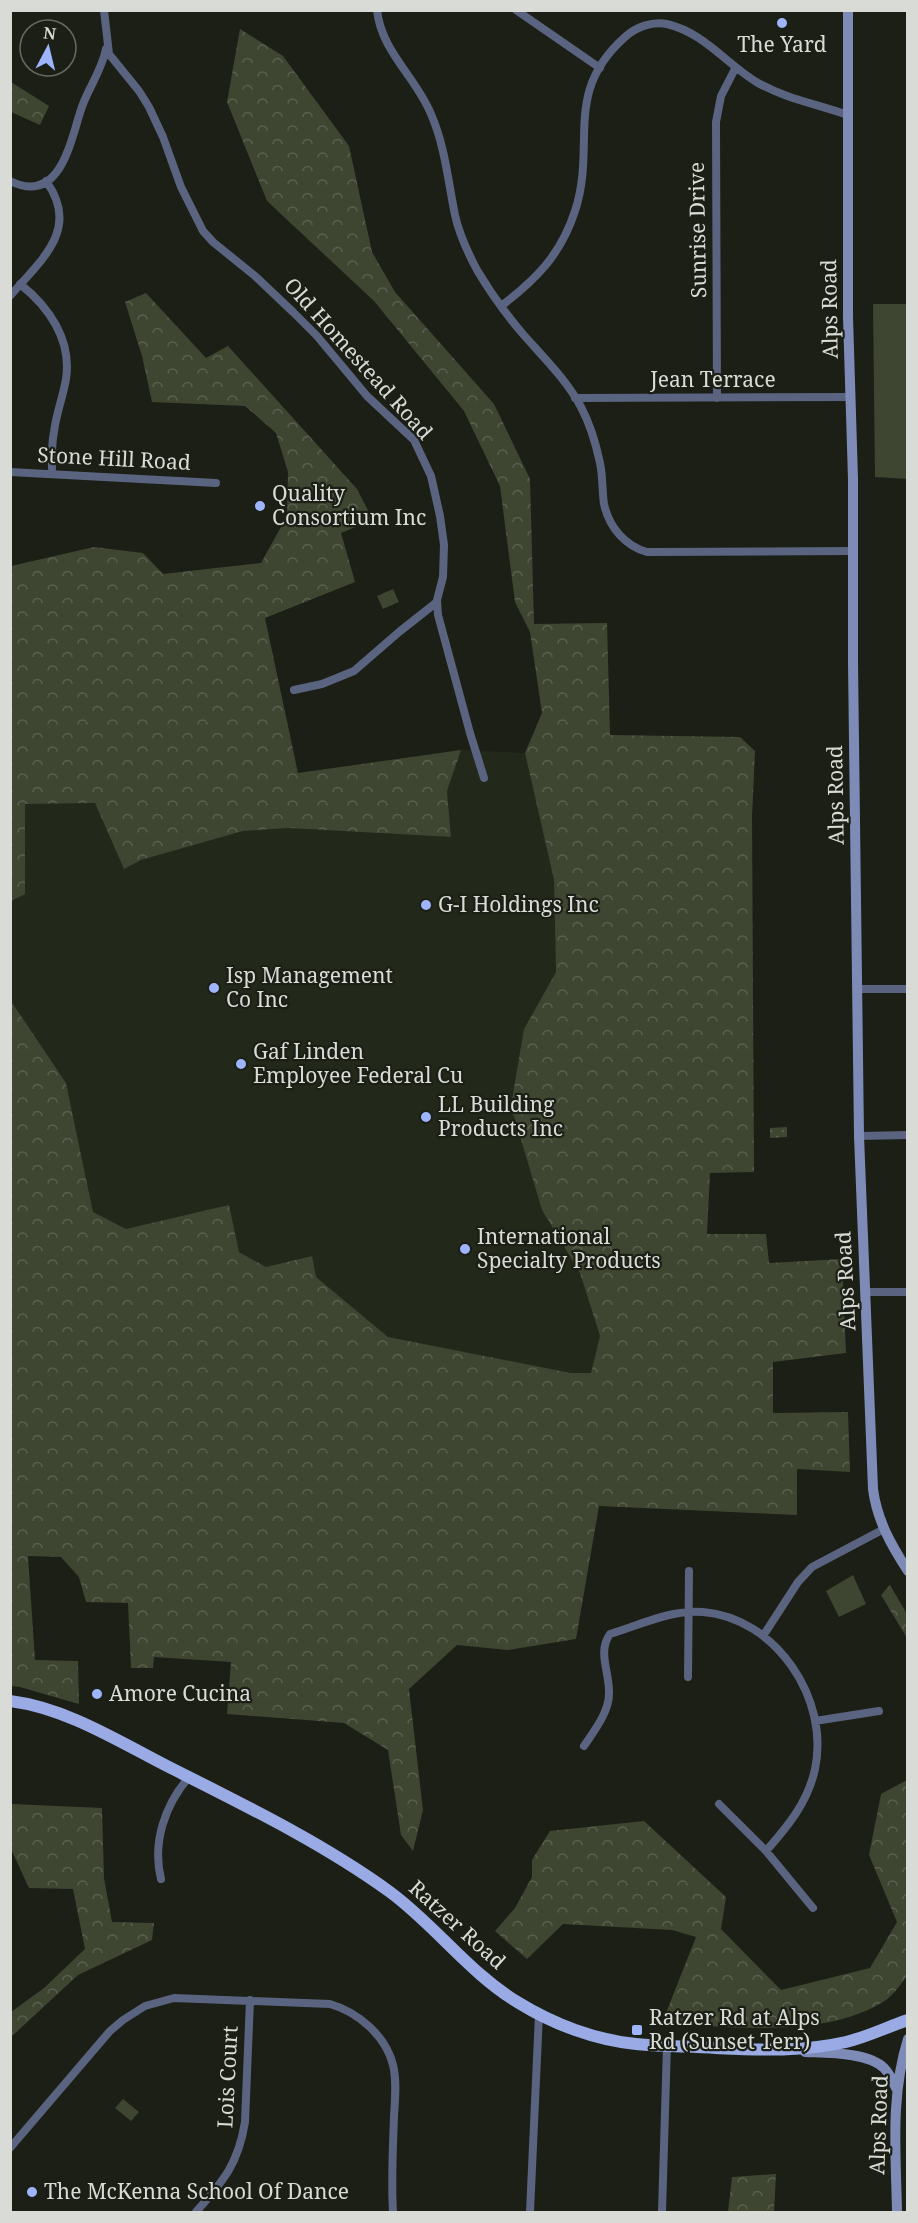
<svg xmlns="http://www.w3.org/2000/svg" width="918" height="2223" viewBox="0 0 918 2223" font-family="'Noto Serif',serif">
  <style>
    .built { fill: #23291a }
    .green { fill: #3e4632 }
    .forest { fill: url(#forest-crowns) }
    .garden { fill: url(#garden-dots) }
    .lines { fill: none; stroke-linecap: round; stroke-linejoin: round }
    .minor { stroke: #5a637f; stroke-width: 8 }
    .secondary { stroke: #7e8bb7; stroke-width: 10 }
    .primary { stroke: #99aae4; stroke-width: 12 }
    .poi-dot { fill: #9eb4fd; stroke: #1b1f15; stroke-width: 2 }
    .labels { text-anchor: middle; stroke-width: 4.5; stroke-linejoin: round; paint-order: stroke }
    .poi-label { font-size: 21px; fill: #d9dcd6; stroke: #1b1f15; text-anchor: start }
    .street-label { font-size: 21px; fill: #d9dcd6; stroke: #1b1f15 }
  </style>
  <defs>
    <pattern id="forest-crowns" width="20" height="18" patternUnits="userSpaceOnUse" patternTransform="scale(1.5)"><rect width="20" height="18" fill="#3e4632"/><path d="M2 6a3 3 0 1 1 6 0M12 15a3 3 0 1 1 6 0" fill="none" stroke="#59604f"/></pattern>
    <pattern id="garden-dots" width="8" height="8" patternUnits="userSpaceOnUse" patternTransform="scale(1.5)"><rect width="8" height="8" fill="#3e4632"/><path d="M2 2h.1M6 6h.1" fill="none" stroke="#59604f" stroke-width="1.8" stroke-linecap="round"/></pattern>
  </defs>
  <rect width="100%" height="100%" fill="#1b1f15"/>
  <path class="built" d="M461 750 525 753 554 880 556 972 524 1029 542 1210 580 1273 600 1336 591 1373H571L388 1337 316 1277 311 1256 266 1267 239 1252 229 1206 126 1229 93 1212 66 1083 11 1001V901L25 894V804L95 803 124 869 141 860 243 831 289 828 451 837 447 791Z"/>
  <path class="green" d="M873 304H907V479L875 477Z
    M393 589 399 602 383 609 377 596Z
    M853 1575 866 1604 839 1617 826 1591Z
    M123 2099 139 2112 131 2121 115 2108Z"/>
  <path class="forest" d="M240 29 283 56 349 146 372 252 395 292 494 404 530 479 534 624 607 623 610 735 740 737 755 751 752 817 754 1172 710 1173 707 1234H766L769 1263 842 1259 846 1353 773 1362V1413L848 1412 850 1472 797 1469V1515L599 1506 576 1639 508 1650 457 1645 409 1689 423 1810 413 1851 401 1835 388 1750 344 1723 227 1714 231 1662 154 1657 153 1668H131L128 1603 86 1602 79 1577 61 1557 28 1556 35 1660 78 1661 79 1704 20 1687 11 1686V1001L66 1083 93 1212 126 1229 229 1205 239 1252 266 1267 312 1256 316 1277 388 1337 571 1373H591L600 1336 580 1273 542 1210 511 1106 524 1029 556 972 554 880 525 753 542 713 530 632 515 602 500 486 464 411 374 301 267 201 227 102Z
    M11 82 49 106 40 125 11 112Z
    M146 293 206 358 228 346 357 489 373 520 341 533 355 582 265 618 298 773 461 750 447 791 451 837 289 828 243 831 141 860 124 869 95 803 25 804V894L11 901V566L94 547 143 553 163 574 261 563 287 516 288 472 276 433 245 406 152 402 142 356 125 302Z
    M890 1585 907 1614V1638L881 1595Z
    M907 1780V1976C901 1984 894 1994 886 2000 827 2039 730 2027 662 2023L696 1937 672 1930 563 1924 527 1959 495 1931 515 1908 532 1877V1860L550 1831 644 1821 726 1897 721 1929 781 1990 870 1968 897 1922 869 1855 881 1794Z
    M11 1804 102 1808 104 1878 112 1922 154 1923 152 1940 78 1975 11 2037V2012L44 1988 85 1949 73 1889 29 1888 11 1849Z
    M776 2174 774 2212H728L732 2177Z"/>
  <path class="garden" d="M787 1127V1137L770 1138V1128Z"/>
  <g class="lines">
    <path class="minor" d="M104 10 109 54 139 91 149 107 163 137 181 187 203 231 213 242 255 276 293 312 317 336 367 396 414 440 431 476 440 516 444 545 443 577 437 600 438 615 470 733 484 778
      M377 10C381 51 416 77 431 114 445 146 448 181 455 215 459 234 468 253 477 270 490 292 505 313 522 333 543 357 566 379 581 407 590 424 596 444 600 463 603 477 602 491 604 504 609 527 625 546 647 552L853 551
      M516 10 600 68
      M10 181C63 207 71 135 83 104 90 86 102 69 106 49
      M20 284C49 307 72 340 66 379 63 397 56 414 54 432 51 446 52 460 52 474
      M10 296C41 260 81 229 46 181
      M501 306C537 279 561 254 575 211 597 144 562 93 625 37 636 27 652 21 667 24 705 33 727 65 758 83 787 99 817 104 848 115
      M575 398 851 397
      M717 398 716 122 721 96 736 67
      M10 472 216 483
      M294 690 322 684 354 671 399 632 437 602
      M858 989H908
      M859 1136 908 1135
      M866 1292H908
      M763 1636 798 1582 812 1567 884 1529
      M688 1677 689 1571
      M815 1721 879 1711
      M584 1746C594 1731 609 1712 609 1694 610 1673 597 1652 610 1634 640 1625 672 1609 703 1612 776 1618 830 1699 815 1769 808 1802 788 1826 766 1851
      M719 1804 766 1851 813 1908
      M161 1879C152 1842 165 1805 189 1777
      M10 2148 110 2031 123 2020 145 2006 174 1998 330 2004C358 2012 386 2036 393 2065 397 2081 395 2100 394 2116 393 2148 391 2180 393 2212
      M196 2212C223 2181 238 2165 245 2122L250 2000
      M530 2212 539 2014
      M662 2212 667 2045"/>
    <path class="secondary" d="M848 10V317L853 479V663L859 1136 873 1489C877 1520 891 1545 908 1571
      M805 2052C826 2053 868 2052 884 2068 890 2074 893 2081 896 2088
      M897 2212C896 2154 890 2096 908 2039"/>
    <path class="primary" d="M10 1701C66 1708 118 1741 167 1766 242 1804 321 1842 390 1892 435 1925 470 1974 519 2003 553 2024 595 2040 636 2044 663 2047 690 2046 716 2048 762 2050 801 2052 846 2042 867 2037 887 2027 908 2020"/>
  </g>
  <g class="poi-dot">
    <circle cx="782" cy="23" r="6"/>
    <circle cx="260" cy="506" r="6"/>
    <circle cx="426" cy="905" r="6"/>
    <circle cx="214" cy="988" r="6"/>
    <circle cx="241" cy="1064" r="6"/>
    <circle cx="426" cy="1117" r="6"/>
    <circle cx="465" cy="1249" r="6"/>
    <circle cx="97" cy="1694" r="6"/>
    <rect x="631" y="2024" width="12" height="12" rx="3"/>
    <circle cx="32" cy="2192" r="6"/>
  </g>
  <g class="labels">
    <g class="poi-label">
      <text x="782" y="52" text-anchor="middle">The Yard</text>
      <text x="272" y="501">Quality<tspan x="272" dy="24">Consortium Inc</tspan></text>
      <text x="438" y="912">G-I Holdings Inc</text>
      <text x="226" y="983">Isp Management<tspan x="226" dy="24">Co Inc</tspan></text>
      <text x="253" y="1059">Gaf Linden<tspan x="253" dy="24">Employee Federal Cu</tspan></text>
      <text x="438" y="1112">LL Building<tspan x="438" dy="24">Products Inc</tspan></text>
      <text x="477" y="1244">International<tspan x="477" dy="24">Specialty Products</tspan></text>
      <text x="109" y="1701">Amore Cucina</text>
      <text x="649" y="2025">Ratzer Rd at Alps<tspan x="649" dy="24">Rd (Sunset Terr)</tspan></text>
      <text x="44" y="2199">The McKenna School Of Dance</text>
    </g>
    <g class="street-label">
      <text transform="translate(698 230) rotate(-91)" y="7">Sunrise Drive</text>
      <text transform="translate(830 309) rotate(-91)" y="7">Alps Road</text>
      <text transform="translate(358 359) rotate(48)" y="7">Old Homestead Road</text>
      <text x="713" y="387">Jean Terrace</text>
      <text transform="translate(114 459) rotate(3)" y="7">Stone Hill Road</text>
      <text transform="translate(836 795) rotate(-91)" y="7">Alps Road</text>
      <text transform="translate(846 1281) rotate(-93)" y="7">Alps Road</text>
      <text transform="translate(457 1925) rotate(42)" y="7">Ratzer Road</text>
      <text transform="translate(228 2077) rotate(-87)" y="7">Lois Court</text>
      <text transform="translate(879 2125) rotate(-88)" y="7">Alps Road</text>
    </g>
  </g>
  <rect width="918" height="2223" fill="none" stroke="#d9dcd6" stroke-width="24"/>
  <g transform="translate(48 48) rotate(7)"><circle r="28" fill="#1b1f15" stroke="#676b62" stroke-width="1.5"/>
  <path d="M0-4.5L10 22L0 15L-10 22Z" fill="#9eb4fd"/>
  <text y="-9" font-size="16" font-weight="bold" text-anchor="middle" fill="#d9dcd6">N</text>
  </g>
</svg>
